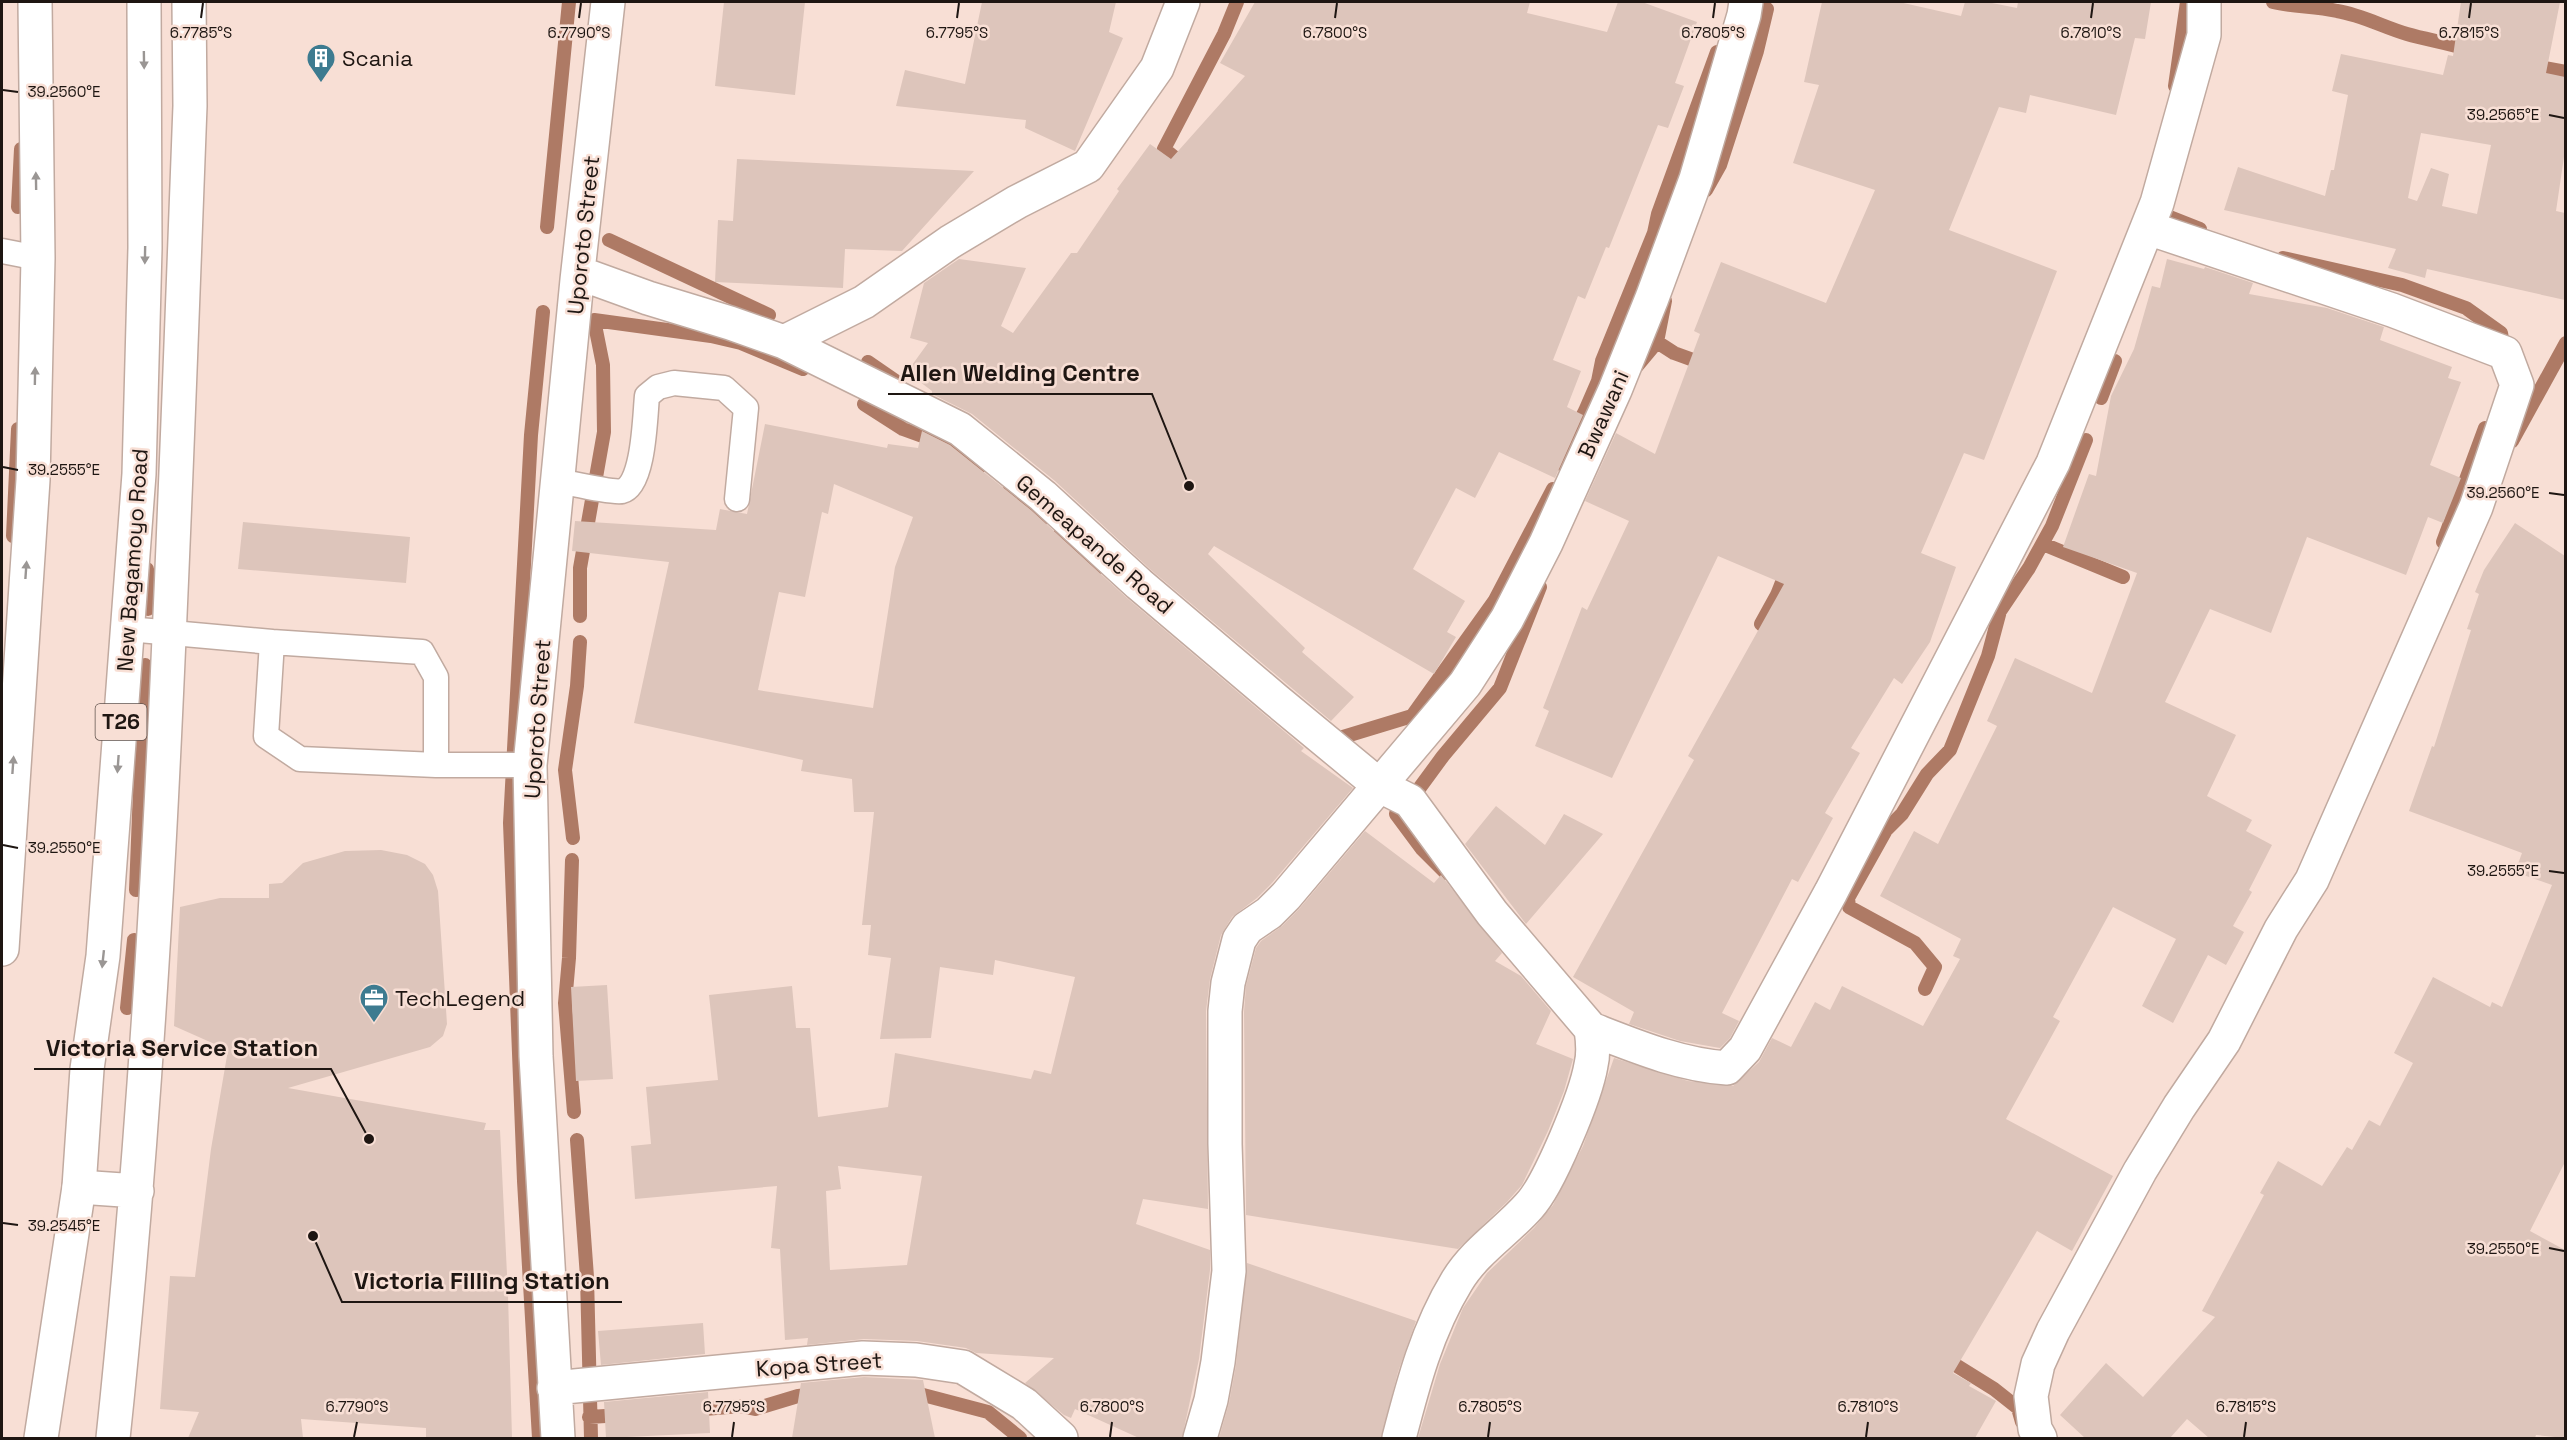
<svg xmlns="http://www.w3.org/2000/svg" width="2567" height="1440" viewBox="0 0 2567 1440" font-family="'Space Grotesk',sans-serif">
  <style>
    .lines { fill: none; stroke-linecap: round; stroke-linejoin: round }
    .stream { stroke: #ae7a65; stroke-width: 14 }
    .building { fill: #ddc5bb; fill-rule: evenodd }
    .service-casing { stroke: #c1aaa0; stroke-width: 27 }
    .minor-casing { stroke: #c1aaa0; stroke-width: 36 }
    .trunk-casing { stroke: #c1aaa0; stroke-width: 36 }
    .service { stroke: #fff; stroke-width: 24 }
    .minor { stroke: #fff; stroke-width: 33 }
    .trunk { stroke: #fff; stroke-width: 33 }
    .oneway { fill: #9a9694 }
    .ticks { fill: none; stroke: #1e1612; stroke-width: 2 }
    .labels { text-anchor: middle; stroke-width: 5; stroke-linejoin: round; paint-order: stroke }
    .shield { fill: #f8dfd5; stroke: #5f524c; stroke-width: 1.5 }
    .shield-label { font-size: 21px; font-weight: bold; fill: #1e1612 }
    .poi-label { font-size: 22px; fill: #1e1612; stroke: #f8dfd5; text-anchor: start }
    .street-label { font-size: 22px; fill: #1e1612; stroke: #f8dfd5 }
    .ticks-label { font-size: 15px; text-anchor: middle; fill: #1e1612; stroke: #f8dfd5; stroke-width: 5; stroke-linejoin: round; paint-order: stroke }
    .leader { fill: none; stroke: #1e1612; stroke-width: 2 }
    .callout-dot { fill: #1e1612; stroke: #f8dfd5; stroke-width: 2 }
    .callout-label { font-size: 24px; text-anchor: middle; font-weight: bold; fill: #1e1612; stroke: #f8dfd5; stroke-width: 5; stroke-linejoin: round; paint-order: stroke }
  </style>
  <rect width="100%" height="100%" fill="#f8dfd5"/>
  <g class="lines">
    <path class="stream" d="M2273 2C2294 7 2315 6 2337 11 2362 15 2383 27 2407 34 2428 40 2449 43 2470 50
      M2529 65 2566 72
      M2175 86 2187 2
      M1186 167 1164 149 1224 34 1237 2
      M1706 190 1720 165 1757 51 1767 9
      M2158 206 2162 214 2200 229
      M18 207 21 149
      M547 227 569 2
      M609 240 769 315
      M2283 258 2402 285 2466 308 2501 333 2504 350
      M1665 301 1657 342 1674 353 1707 365
      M868 362 897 382
      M1637 366 1657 342
      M2101 398 2115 361
      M864 404 903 429 947 445 983 465
      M2512 441 2566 343
      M1564 466 1570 453 1571 438 1585 411 1598 381 1602 361 1654 233 1658 214 1717 52
      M1010 486 1041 520
      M1060 534 1099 567
      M13 536 18 429
      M2443 542 2485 428
      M2043 544 2123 577
      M147 569 148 609
      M580 616V568L604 432 603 365 594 320 711 336 741 343 803 369
      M1761 624 1777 595 1788 567
      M1329 737 1333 740 1412 716 1495 600 1553 489
      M573 838 565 770 577 686 580 642
      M572 860 569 958 565 1003 574 1112
      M1446 873 1422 849 1396 814 1410 801 1443 756 1500 688 1540 587
      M136 890 145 665
      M1925 989 1935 967 1915 943 1849 907 1848 898 1886 830 1902 814 1927 774 1950 750 1988 656 2000 611 2029 568 2052 526 2086 440
      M127 1008 134 940
      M577 1140 587 1277 591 1438
      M1941 1356 1994 1389 2018 1408 2022 1422
      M908 1391 988 1412 1020 1438
      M692 1410 741 1406 755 1409 798 1396 817 1394
      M589 1417 622 1415
      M539 1438 524 1181 510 823 531 435 543 312"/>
  </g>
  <path class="building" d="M724 2H805L795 95 715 86Z
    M982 2H1116L1109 32 1123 38 1075 151 1025 128 1026 120 896 106 905 70 965 84Z
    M1255 2H1530L1527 13 1607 32 1618 2H1642L1697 22 1675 83 1684 86 1668 128 1658 125 1609 248 1606 247 1585 299 1578 296 1553 360 1581 371 1567 407 1583 415 1555 478 1499 452 1475 498 1456 488 1413 569 1465 601 1447 632 1456 637 1434 674 1214 546 1208 554 1305 648 1302 652 1354 697 1331 721 1151 570 1055 481 972 414 932 394V391L907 372 928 343 910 338 924 283 959 259 1026 268 1001 326 1013 333 1071 253H1077L1119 191 1117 189 1150 144 1171 159 1245 76 1220 63Z
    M1822 2H1899L1961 16 1965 2H1987L2017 8 2018 2H2151L2145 39 2135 38 2116 115 2030 95 2026 113 1999 107 1949 230 2057 271 1984 460 1964 453 1921 553 1956 567 1930 642 1902 684 1894 678 1851 748 1860 753 1825 813 1833 818 1798 882 1792 879 1722 1013 1739 1021 1730 1038 1720 1048 1680 1041 1629 1024 1634 1012 1573 977 1694 760 1688 756 1784 584 1718 556 1612 778 1535 746 1549 711 1543 708 1582 607 1587 610 1629 521 1585 501 1616 433 1655 454 1700 334 1694 331 1721 262 1826 303 1875 190 1793 163 1819 85 1804 82Z
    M2461 2H2560L2546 73 2565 77V150L2556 211 2565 213V300L2427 269 2425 278 2388 268 2396 249 2224 210 2238 167 2325 196 2331 170H2334L2348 95 2332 91 2341 54 2443 75 2448 55 2453 56ZM2421 133 2491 145 2477 214 2442 206 2449 174 2431 168 2417 201 2408 198Z
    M737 159 974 171 902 251 845 249 843 288 715 282 718 220 733 221Z
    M2167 259 2204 269 2205 267 2253 283 2249 294 2327 308 2384 327 2380 340 2452 367 2448 378 2461 382 2430 465 2461 478 2443 523 2428 517 2406 575 2307 537 2271 633 2210 609 2165 702 2236 735 2207 796 2252 820 2246 831 2272 845 2249 890 2252 892 2233 926 2244 932 2226 965 2208 955 2173 1023 2142 1006 2176 939 2113 907 2053 1017 2060 1021 2006 1119 2113 1176 2072 1251 2037 1231 1953 1373 1971 1383 1969 1386 1996 1401 1975 1438H1418L1440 1364 1463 1308 1487 1273 1534 1228 1553 1205 1583 1146 1614 1058 1688 1081 1733 1086 1759 1062 1772 1038 1791 1047 1815 1002 1830 1010 1842 986 1923 1026 1960 959 1953 956 1961 939 1880 896 1914 831 1938 844 1997 726 1987 721 2015 658 2092 693 2137 573 2063 547 2089 474 2096 476 2111 396 2134 349 2152 286 2160 288Z
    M765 424 887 448 888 444 918 448 922 431 950 445 1031 510 1127 598 1304 748 1301 751 1353 788 1272 883 1257 898 1232 917 1221 935 1210 979 1206 1011 1208 1209 1143 1199 1136 1224 1210 1250V1270L1199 1359 1182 1438H1139L1075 1409 1071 1418 1064 1415 1025 1383 1054 1358 976 1353 966 1348 917 1341 864 1339 807 1345 808 1338 785 1340 780 1249 771 1248 777 1186 635 1199 631 1146 651 1144 646 1087 718 1080 709 995 792 986 796 1028H810L818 1117 888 1107 895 1053 1031 1079 1034 1070 1051 1074 1075 977 995 960 993 975 940 967 931 1038 880 1039 891 958 868 955 871 925H862L874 812H854L852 779 801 771 803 760 634 723 669 562 572 551 575 521 716 530 720 509 747 514ZM834 484 913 517 895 567 873 708 758 690 779 592 805 597 822 512 828 514ZM838 1166 922 1176 907 1265 830 1270 826 1191 841 1189Z
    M243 522 410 537 406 583 238 569Z
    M2515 523 2565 556V1162L2530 1231 2565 1250V1438L2536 1435 2535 1438H2209L2187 1419 2170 1438H2085L2060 1415 2106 1363 2143 1397 2215 1317 2202 1311 2264 1195 2260 1193 2278 1161 2322 1186 2347 1147 2352 1150 2369 1120 2380 1126 2413 1063 2394 1053 2433 977 2490 1007 2492 1002 2502 1007 2552 885 2515 872 2522 853 2409 811 2432 746 2434 747 2471 630 2467 629 2479 594 2475 592 2484 570Z
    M1496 806 1545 845 1564 814 1603 834 1526 924 1465 844Z
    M1365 831 1434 883 1441 875 1502 953 1495 961 1521 976 1551 1011 1536 1044 1573 1059 1564 1091 1548 1131 1522 1185 1507 1202 1458 1249 1246 1215 1244 1012 1246 986 1256 948 1261 941 1282 926 1299 909Z
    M381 850 407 855 425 864 433 875 438 891 447 1024 443 1036 430 1047 288 1088 486 1123 484 1130H500L508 1295 512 1438H426V1428L301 1419 303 1438H188L199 1412 160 1409 170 1276 195 1277 211 1149 228 1050 174 1026 180 907 220 898H269V884L282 883 303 863 345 851Z
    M607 985 613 1079 576 1081 571 987Z
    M1247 1263 1416 1321 1398 1372 1381 1438H1219L1229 1403 1236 1365Z
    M703 1323 705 1354 601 1365 598 1331Z
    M864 1377 923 1380 935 1438H792L801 1383Z
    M708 1392 710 1433 606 1438 604 1402Z"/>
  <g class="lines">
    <g class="service-casing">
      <path id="service" d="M2 251 38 258
        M558 481C570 483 613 493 622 491 644 486 645 415 647 396L658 387 674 383 724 388 746 408 737 499
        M128 629 272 642 266 736 300 759 436 765H530
        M272 642 422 652 436 677V765"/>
    </g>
    <g class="minor-casing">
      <path id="minor" d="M579 273 648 298 730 323 784 342 960 429 1043 496 1139 584 1276 700 1380 786 1410 801 1492 913 1591 1029C1593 1042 1594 1053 1591 1065 1586 1095 1549 1185 1529 1206 1506 1232 1475 1251 1457 1281 1427 1330 1413 1384 1399 1438
        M784 342 864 302 950 242 1017 202 1088 166 1157 68 1183 2
        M1591 1029C1635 1046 1680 1065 1727 1068L1745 1049 1831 892 2053 463 2157 203 2204 35V2
        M79 1187 137 1191
        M554 1388 863 1358 916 1360 963 1367 1024 1404 1061 1438
        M113 1438C160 996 173 551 190 106L189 2
        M558 1438 536 1056 530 765 577 280 608 2
        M1200 1438 1211 1400 1218 1362 1229 1271 1225 1144V1011L1228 983 1239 940 1247 928 1269 913 1286 896 1465 684 1507 619 1546 543 1615 390 1652 298 1696 179 1744 15 1746 2
        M2040 1438 2035 1429 2031 1396 2038 1364 2053 1331 2140 1171 2179 1107 2224 1041 2281 929 2312 880 2476 507 2517 385 2505 353 2392 310 2148 228"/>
    </g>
    <g class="trunk-casing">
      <path id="trunk" d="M2 949 33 480 38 258 35 2
        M41 1438 79 1187 87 1069 103 956 139 474 145 248 144 2"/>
    </g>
    <use href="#service" class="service"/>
    <use href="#minor" class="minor"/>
    <use href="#trunk" class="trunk"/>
  </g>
  <defs><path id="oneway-solid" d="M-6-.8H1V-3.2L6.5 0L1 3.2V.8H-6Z" transform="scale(1.5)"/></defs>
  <g class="oneway">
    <use href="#oneway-solid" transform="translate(144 60) rotate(89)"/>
    <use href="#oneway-solid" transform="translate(36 181) rotate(-91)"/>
    <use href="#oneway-solid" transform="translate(145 255) rotate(91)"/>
    <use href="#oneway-solid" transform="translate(35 376) rotate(-89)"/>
    <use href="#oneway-solid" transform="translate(26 570) rotate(-86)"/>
    <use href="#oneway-solid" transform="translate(118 764) rotate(94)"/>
    <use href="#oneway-solid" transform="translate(13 765) rotate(-86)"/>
    <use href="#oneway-solid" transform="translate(103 959) rotate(96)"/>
  </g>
  <path class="ticks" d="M201 18 203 3M579 18 581 3M957 18 959 3M1335 18 1337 3M1713 18 1715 3M2091 18 2093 3M2469 18 2471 3M3 90 18 92M2549 115 2564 118M3 467 18 470M2549 493 2564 495M3 845 18 848M2549 871 2564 873M3 1223 18 1225M2549 1248 2564 1251M354 1437 357 1422M732 1437 734 1422M1110 1437 1112 1422M1488 1437 1490 1422M1866 1437 1868 1422M2244 1437 2246 1422"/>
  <defs>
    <g id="building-pin" transform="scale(1.5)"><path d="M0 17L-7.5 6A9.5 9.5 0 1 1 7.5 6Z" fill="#3d7b90" stroke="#f8dfd5"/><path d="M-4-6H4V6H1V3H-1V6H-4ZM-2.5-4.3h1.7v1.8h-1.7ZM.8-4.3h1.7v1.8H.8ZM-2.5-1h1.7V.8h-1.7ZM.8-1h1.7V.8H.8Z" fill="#fff"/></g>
    <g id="office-pin" transform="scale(1.5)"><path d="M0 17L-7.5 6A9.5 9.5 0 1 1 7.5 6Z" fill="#3d7b90" stroke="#f8dfd5"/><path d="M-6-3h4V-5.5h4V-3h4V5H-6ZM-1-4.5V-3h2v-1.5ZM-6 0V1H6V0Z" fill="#fff"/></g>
  </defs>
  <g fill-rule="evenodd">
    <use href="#building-pin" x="321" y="58"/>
    <use href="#office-pin" x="374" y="998"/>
  </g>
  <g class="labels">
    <rect class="shield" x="95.5" y="704" width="51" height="36" rx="4.5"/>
    <g class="shield-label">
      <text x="121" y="729">T26</text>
    </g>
    <g class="poi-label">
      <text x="342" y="66">Scania</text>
      <text x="395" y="1006">TechLegend</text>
    </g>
    <g class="street-label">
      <text transform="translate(583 235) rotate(-84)" y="8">Uporoto Street</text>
      <text transform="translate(1603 414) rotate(-66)" y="8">Bwawani</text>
      <text transform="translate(1095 544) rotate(41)" y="8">Gemeapande Road</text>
      <text transform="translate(132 560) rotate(-86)" y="8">New Bagamoyo Road</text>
      <text transform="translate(537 719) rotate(-86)" y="8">Uporoto Street</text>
      <text transform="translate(819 1364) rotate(-4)" y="8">Kopa Street</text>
    </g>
  </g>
  <g class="ticks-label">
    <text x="201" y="38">6.7785°S</text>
    <text x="579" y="38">6.7790°S</text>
    <text x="957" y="38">6.7795°S</text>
    <text x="1335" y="38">6.7800°S</text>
    <text x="1713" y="38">6.7805°S</text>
    <text x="2091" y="38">6.7810°S</text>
    <text x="2469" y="38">6.7815°S</text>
    <text x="64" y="97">39.2560°E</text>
    <text x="2503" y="120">39.2565°E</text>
    <text x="64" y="475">39.2555°E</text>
    <text x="2503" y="498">39.2560°E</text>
    <text x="64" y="853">39.2550°E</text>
    <text x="2503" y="876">39.2555°E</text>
    <text x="64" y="1231">39.2545°E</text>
    <text x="2503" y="1254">39.2550°E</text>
    <text x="357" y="1412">6.7790°S</text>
    <text x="734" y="1412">6.7795°S</text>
    <text x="1112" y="1412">6.7800°S</text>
    <text x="1490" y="1412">6.7805°S</text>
    <text x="1868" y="1412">6.7810°S</text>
    <text x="2246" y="1412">6.7815°S</text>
  </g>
  <path class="leader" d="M1189 486L1152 394H888M369 1139L331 1069H34M313 1236L342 1302H622"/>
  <g class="callout-dot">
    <circle cx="1189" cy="486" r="6"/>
    <circle cx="369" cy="1139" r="6"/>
    <circle cx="313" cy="1236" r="6"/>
  </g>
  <g class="callout-label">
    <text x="1020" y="381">Allen Welding Centre</text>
    <text x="182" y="1056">Victoria Service Station</text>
    <text x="482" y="1289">Victoria Filling Station</text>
  </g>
  <rect width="2567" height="1440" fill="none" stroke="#1e1612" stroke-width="6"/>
</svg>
